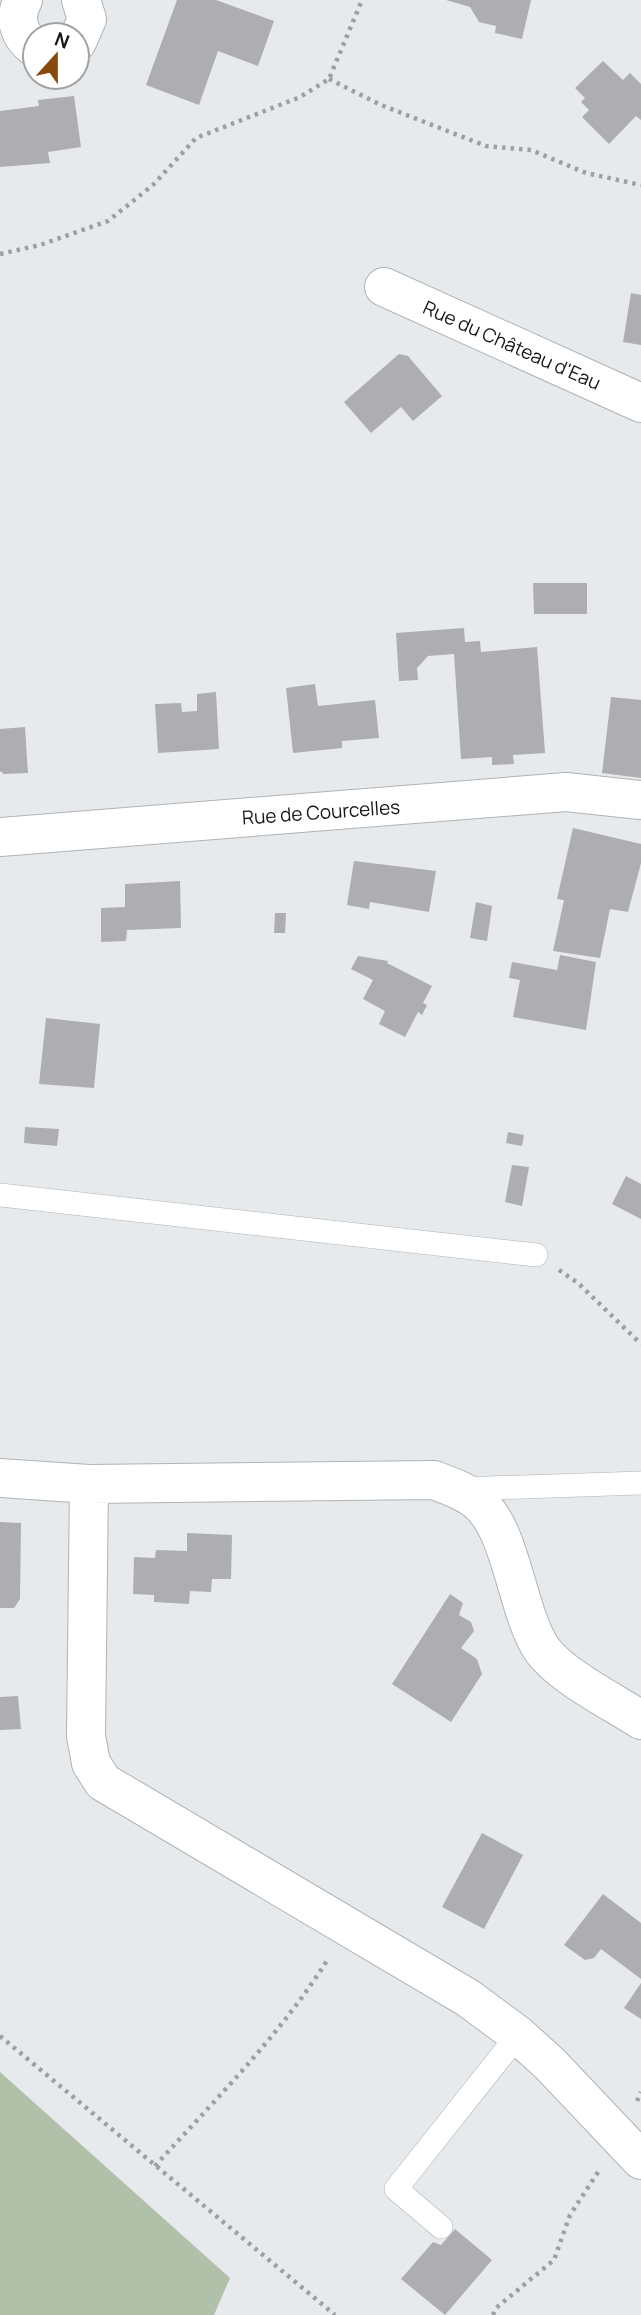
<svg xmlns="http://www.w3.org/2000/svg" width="641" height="2315" viewBox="0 0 641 2315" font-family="Manrope,sans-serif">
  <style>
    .green { fill: #b1c1a9 }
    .building { fill: #aeadb0 }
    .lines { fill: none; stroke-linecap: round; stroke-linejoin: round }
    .service-casing { stroke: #b0b3b5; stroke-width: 24 }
    .minor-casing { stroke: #b0b3b5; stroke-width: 40 }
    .path { stroke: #9da0a1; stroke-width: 4.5; stroke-dasharray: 3.5 5; stroke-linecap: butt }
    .service { stroke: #fff; stroke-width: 23 }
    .minor { stroke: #fff; stroke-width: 38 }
    .labels { text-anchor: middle; stroke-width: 7; stroke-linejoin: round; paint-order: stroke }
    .street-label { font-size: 19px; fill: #161717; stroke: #fff }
  </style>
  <rect width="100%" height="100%" fill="#e7eaec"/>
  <path class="green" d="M0 2072 230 2278 214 2315H0Z"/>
  <path class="building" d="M177 0H216L274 21 258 66 218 51 199 105 146 85Z
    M446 0H531L522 39 495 33 496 26 479 22 470 7Z
    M603 61 623 80 630 73 641 84V120L636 116 609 144 582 117 589 110 581 102 585 98 575 88Z
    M74 96 81 147 48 152 50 163 0 167V111L39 106 38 100Z
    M631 293 641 295V345L623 342Z
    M399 354 408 356 442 396 413 421 401 407 371 433 344 402Z
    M533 583H587V614H534Z
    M464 628 465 642 480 641 481 652 537 647 545 753 513 755 514 764 492 765V757L461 759 454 654 428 656 417 668 418 680 399 681 396 633Z
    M315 684 318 706 375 700 379 738 342 741V748L293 753 286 688Z
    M216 692 219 749 158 753 155 704 181 703 182 712 197 711V694Z
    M611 697 641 700V778L602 773Z
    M25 727 28 773 4 774 0 771V729Z
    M573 828 641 844V863L628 912 610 909 600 958 553 951 564 900 557 899Z
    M354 861 436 871 429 912 370 902 369 909 347 905Z
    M180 881 181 928 127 930 126 941 101 942V908L125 907V884Z
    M476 902 492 906 487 941 470 938Z
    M275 913H286L285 933H274Z
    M560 955 596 962 586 1030 513 1017 520 980 509 978 512 962 557 970Z
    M358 956 388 961 387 963 432 986 423 1003 427 1005 422 1015 418 1012 405 1037 379 1024 385 1011 363 999 373 980 351 969Z
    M46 1018 100 1024 94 1088 39 1084Z
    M25 1127 59 1129 57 1146 24 1143Z
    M508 1132 524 1135 522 1146 506 1143Z
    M512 1165 529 1167 522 1206 505 1202Z
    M626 1176 641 1184V1219L612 1204Z
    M0 1522 21 1523 20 1599 14 1608H0Z
    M187 1533 232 1535 231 1579H212L211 1592 190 1591 189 1604 154 1602V1595L133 1594 134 1557 155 1558 156 1550 187 1551Z
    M450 1594 463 1603 459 1615 471 1622 474 1631 461 1648 477 1659 482 1674 451 1722 392 1684Z
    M18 1696 21 1729 0 1730V1697Z
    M482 1833 523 1855 484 1929 442 1907Z
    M603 1894 641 1923V1979L601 1949 594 1958 585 1960 564 1945Z
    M641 1983V2019L624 2008Z
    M455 2229 492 2260 445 2315 401 2279 433 2242 441 2245Z"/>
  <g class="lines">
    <g class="service-casing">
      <path id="service" d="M0 1195 536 1255
        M460 1489 641 1483
        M441 2227 396 2189 518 2035"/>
    </g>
    <g class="minor-casing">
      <path id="minor" d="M23 0C13 19 19 36 35 48
        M77 42 87 19 81 0
        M384 287 641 403
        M0 837 566 792 641 800
        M0 1478 89 1484 434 1480C449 1486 465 1491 477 1501 512 1529 516 1609 541 1648 559 1675 613 1702 641 1720
        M89 1484 86 1736 91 1763 103 1782 468 1998 518 2035 550 2064 641 2160"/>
    </g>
    <path class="path" d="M329 79 381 105 486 146 531 150 586 173 641 185
      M0 254 40 245 108 221 153 185 196 138 300 97 329 79 362 0
      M559 1270 578 1283 641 1344
      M0 2036 335 2315
      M637 2101 641 2092
      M155 2166C215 2100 281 2034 328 1959
      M493 2315 496 2308 554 2260 570 2215 600 2169"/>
    <use href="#service" class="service"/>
    <use href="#minor" class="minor"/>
  </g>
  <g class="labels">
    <g class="street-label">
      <text transform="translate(512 345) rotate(24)" y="7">Rue du Château d'Eau</text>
      <text transform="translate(321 812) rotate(-4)" y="7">Rue de Courcelles</text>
    </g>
  </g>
  <g transform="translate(56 56) rotate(21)"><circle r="33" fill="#ffffff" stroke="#a2a2a2" stroke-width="2"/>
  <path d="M0-5L12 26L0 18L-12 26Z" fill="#884a0c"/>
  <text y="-10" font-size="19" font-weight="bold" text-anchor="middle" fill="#161717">N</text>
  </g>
</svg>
